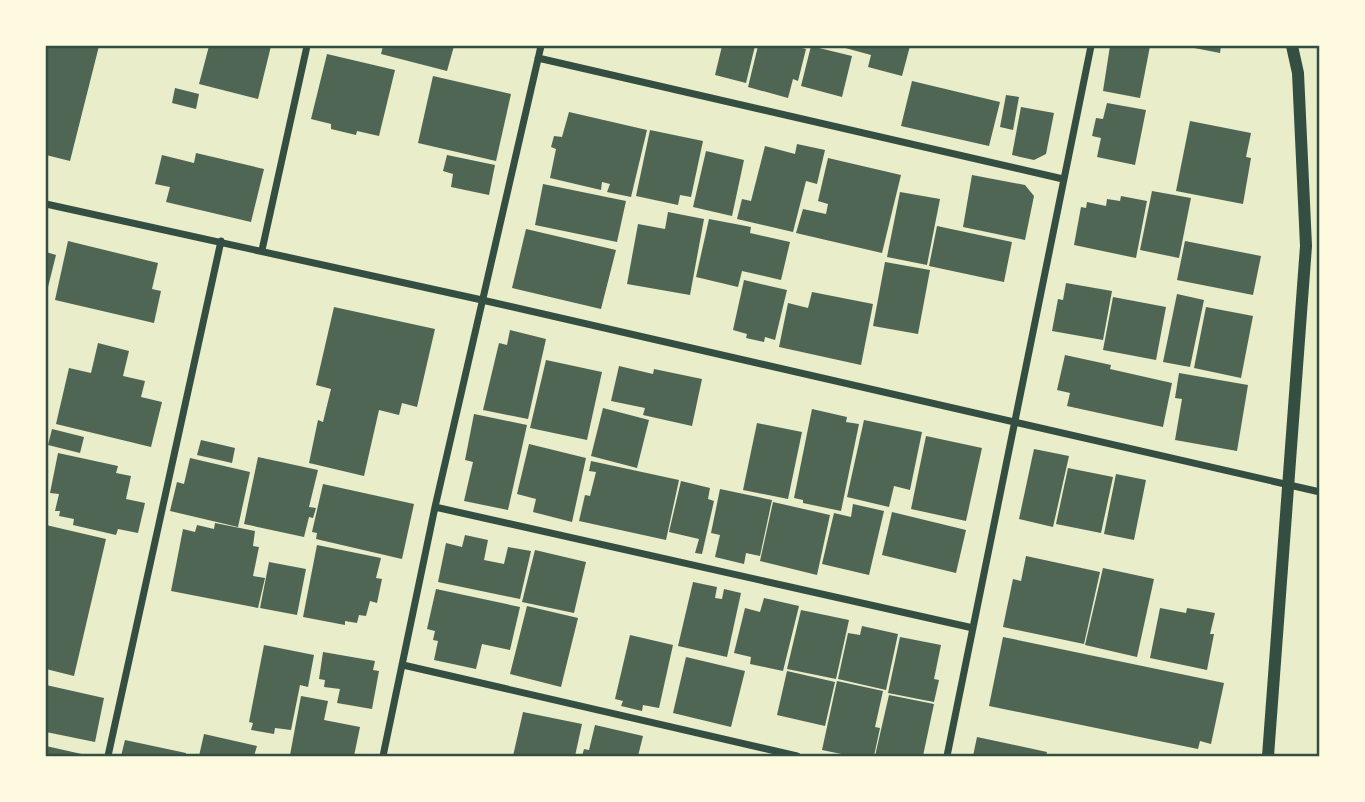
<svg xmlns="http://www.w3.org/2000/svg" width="1365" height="802" font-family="'PT Sans Narrow',sans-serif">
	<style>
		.building { fill: #4f6655 }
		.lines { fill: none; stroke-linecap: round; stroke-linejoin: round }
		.minor { stroke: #344e41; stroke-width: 7 }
		.tertiary { stroke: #344e41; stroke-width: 12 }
		.neatline { fill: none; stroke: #344e41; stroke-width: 2.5 }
	</style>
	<rect width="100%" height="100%" fill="#e9edc9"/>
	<!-- building -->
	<path class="building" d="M46,46H99L70,161L46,155Z
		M209,46H271L258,99L199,84Z
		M383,46H454L447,71L381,54Z
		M722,46H755L746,83L715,75Z
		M758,46H794L806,49L798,81L793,79L788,98L748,87Z
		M811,46L852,56L842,97L801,86Z
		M838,46H910L902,76L868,67L871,55Z
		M1110,46H1150L1140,98L1103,91Z
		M1184,46H1221L1220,53Z
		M327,54L395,70L379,136L357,131L356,135L331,129V124L311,119Z
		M433,76L511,94L496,161L418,143Z
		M912,81L1000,102L989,146L901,126Z
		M175,88L199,94L196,109L172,103Z
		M1006,95L1019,97L1013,130L1000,127Z
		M1107,103L1146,110L1135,165L1097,157L1101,138L1092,136L1096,118L1103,119Z
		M1021,107L1054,113L1046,154L1034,160L1012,155Z
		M569,112L647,130L631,197L607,192L610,184L602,182L601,190L550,178L556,149L551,147L554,136L562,137Z
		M1190,121L1251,133L1246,157L1251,158L1243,204L1176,191Z
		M650,130L703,141L691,197L680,195L678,205L636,196Z
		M797,144L825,150L817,184L806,181L793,232L737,219L742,199L751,201L765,146L795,154Z
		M706,151L744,160L732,216L693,207Z
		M196,153L264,169L251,222L166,202L170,187L155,184L162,155L194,163Z
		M447,155L495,165L489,195L451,187L453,174L443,171Z
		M828,158L901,175L882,253L796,233L803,209L826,214L828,204L818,201Z
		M972,175L1025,185L1034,196L1025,240L963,227Z
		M543,184L626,201L617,242L535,225Z
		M1152,191L1191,198L1179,258L1140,250Z
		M900,192L940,199L927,265L887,257Z
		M1121,196L1147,201L1136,258L1074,245L1081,207L1086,208L1087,202L1106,206L1107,199L1120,201Z
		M668,212L704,219L690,295L627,284L638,224L665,229Z
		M709,219L751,227L750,233L790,242L781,280L742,271L738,287L696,277Z
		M937,226L1012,242L1004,282L929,266Z
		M526,229L616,250L601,309L512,288Z
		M68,241L158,263L152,289L161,291L154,323L55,300Z
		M1185,241L1261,256L1253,295L1177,280Z
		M46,252L56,255L46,295Z
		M885,262L930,270L918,334L873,326Z
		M744,280L787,290L775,340L765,337L764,342L746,338L747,334L733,330Z
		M1066,283L1112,291L1103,340L1052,331L1058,299L1063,300Z
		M812,292L873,304L861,365L779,347L788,303L808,308Z
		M1177,294L1204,300L1190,367L1163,362Z
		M1113,297L1166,307L1156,360L1103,350Z
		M334,307L435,329L417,407L402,403L399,415L379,410L364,476L309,463L318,420L323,422L331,389L316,385Z
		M1206,307L1253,316L1241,378L1194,368Z
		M510,330L546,339L528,419L483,410L499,343L507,345Z
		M98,343L129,351L123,376L145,381L141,397L162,402L151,447L56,424L69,368L91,373Z
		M1065,355L1111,365L1110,369L1172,383L1163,427L1067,406L1070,393L1057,390Z
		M546,360L602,372L587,440L530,428Z
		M619,366L653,374L654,369L702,379L692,426L643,415L645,408L611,401Z
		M1179,373L1248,385L1237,451L1175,440L1182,399L1175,398Z
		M603,408L649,420L637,468L591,456Z
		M812,409L847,417L846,422L859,424L841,511L803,503V500L794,498Z
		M474,414L527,425L508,510L464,501L473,462L465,460Z
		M864,420L922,432L910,490L894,486L889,507L847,497Z
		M757,423L802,432L788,499L743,490Z
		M52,429L84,437L80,453L48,445Z
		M926,436L982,448L966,521L911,509Z
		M201,440L235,448L232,463L197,455Z
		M529,444L586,458L572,522L533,512L536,499L517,494Z
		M1034,449L1069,456L1053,527L1019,519Z
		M58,453L118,466L116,473L131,476L126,499L145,503L138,533L118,529L116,535L73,525L74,519L59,516L60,511H55L59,494L50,493Z
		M258,457L318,470L309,507L316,508L313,518L309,517L304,537L244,524Z
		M190,458L250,472L238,527L170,511L177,482L184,484Z
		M591,461L679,480L666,540L579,521L585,495L590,496L596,472L589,471Z
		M1068,468L1113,477L1101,533L1056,524Z
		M1116,474L1146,480L1134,540L1104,534Z
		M681,481L710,488L708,499L714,501L702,554L695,553L699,539L669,532Z
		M323,484L414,504L402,559L316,539L317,533L312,532Z
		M720,489L772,500L760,556L746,553L744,564L715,557L720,535L711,533Z
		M773,502L830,515L817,575L760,561Z
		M853,504L884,511L869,575L822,564L834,513L851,517Z
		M892,512L966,530L956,573L882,555Z
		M215,523L255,531L253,546L259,547L253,576L265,578L258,608L171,591L183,529L195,532L197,525L214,529Z
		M46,525L106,539L74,676L46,669Z
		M465,535L488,540L484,560L504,564L508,547L531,551L520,599L438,582L446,543L462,547Z
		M317,545L381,558L376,578L382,579L377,603L370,601L366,616L359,615L357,623L345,621V625L303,617Z
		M535,550L586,562L574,613L522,602Z
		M1026,556L1100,572L1084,644L1003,627L1013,579L1021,581Z
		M269,562L306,569L297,615L260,608Z
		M1103,568L1154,579L1137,657L1085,645Z
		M693,582L717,587L715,598L722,599L724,589L741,593L727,657L678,646Z
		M436,589L520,607L510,650L482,644L476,669L434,660L438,641L433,640L435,631L427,629Z
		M764,598L799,606L783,671L750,664L751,657L734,653L745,608L760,612Z
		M527,606L578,618L561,687L510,674Z
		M1160,608L1186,613L1187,608L1215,613L1210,634H1214L1207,670L1150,658Z
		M801,610L849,620L836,679L787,669Z
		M862,626L898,634L886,690L838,679L848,633L860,635Z
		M630,635L673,645L659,708L643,705L642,711L621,706L623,701L615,699Z
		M900,637L941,645L934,679L939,680L934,702L888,693Z
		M1003,637L1224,683L1211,744L1200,741L1198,749L989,706Z
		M264,645L314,655L308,687L300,685L291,730L275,728L274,734L251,730L253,723L249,722Z
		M323,652L375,661L373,670L379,671L372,709L337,703L340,689L324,687L325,680L319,679Z
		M686,657L745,671L731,727L673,713Z
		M787,671L835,682L825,726L777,715Z
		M837,681L883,691L875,727L880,728L874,756H851L822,750Z
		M46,685L104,698L95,742L46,732Z
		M889,695L934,704L923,756H875Z
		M301,696L328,701L324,720L360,727L354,756L290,755Z
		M523,712L582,724L575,756H513Z
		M595,725L643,736L638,756H582L584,749L589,750Z
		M204,734L257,746L254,756H199Z
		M977,737L1047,752L1046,756H973Z
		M125,740L186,753V756H121Z
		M46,746L86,755L85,756H46Z"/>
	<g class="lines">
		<!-- minor -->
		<path class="minor" d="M538,58L1063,179
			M46,204L482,300L1320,492
			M262,250L307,46
			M435,507L973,628
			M403,665L797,756
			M108,756L221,241
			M383,756L435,507L541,46
			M947,756L1091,46"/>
		<!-- tertiary -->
		<path class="tertiary" d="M1268,756L1306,246L1298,73L1292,46"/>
	</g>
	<!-- border -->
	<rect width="1365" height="802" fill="none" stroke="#fefae0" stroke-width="94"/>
	<rect x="47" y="47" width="1271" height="708" class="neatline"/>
</svg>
